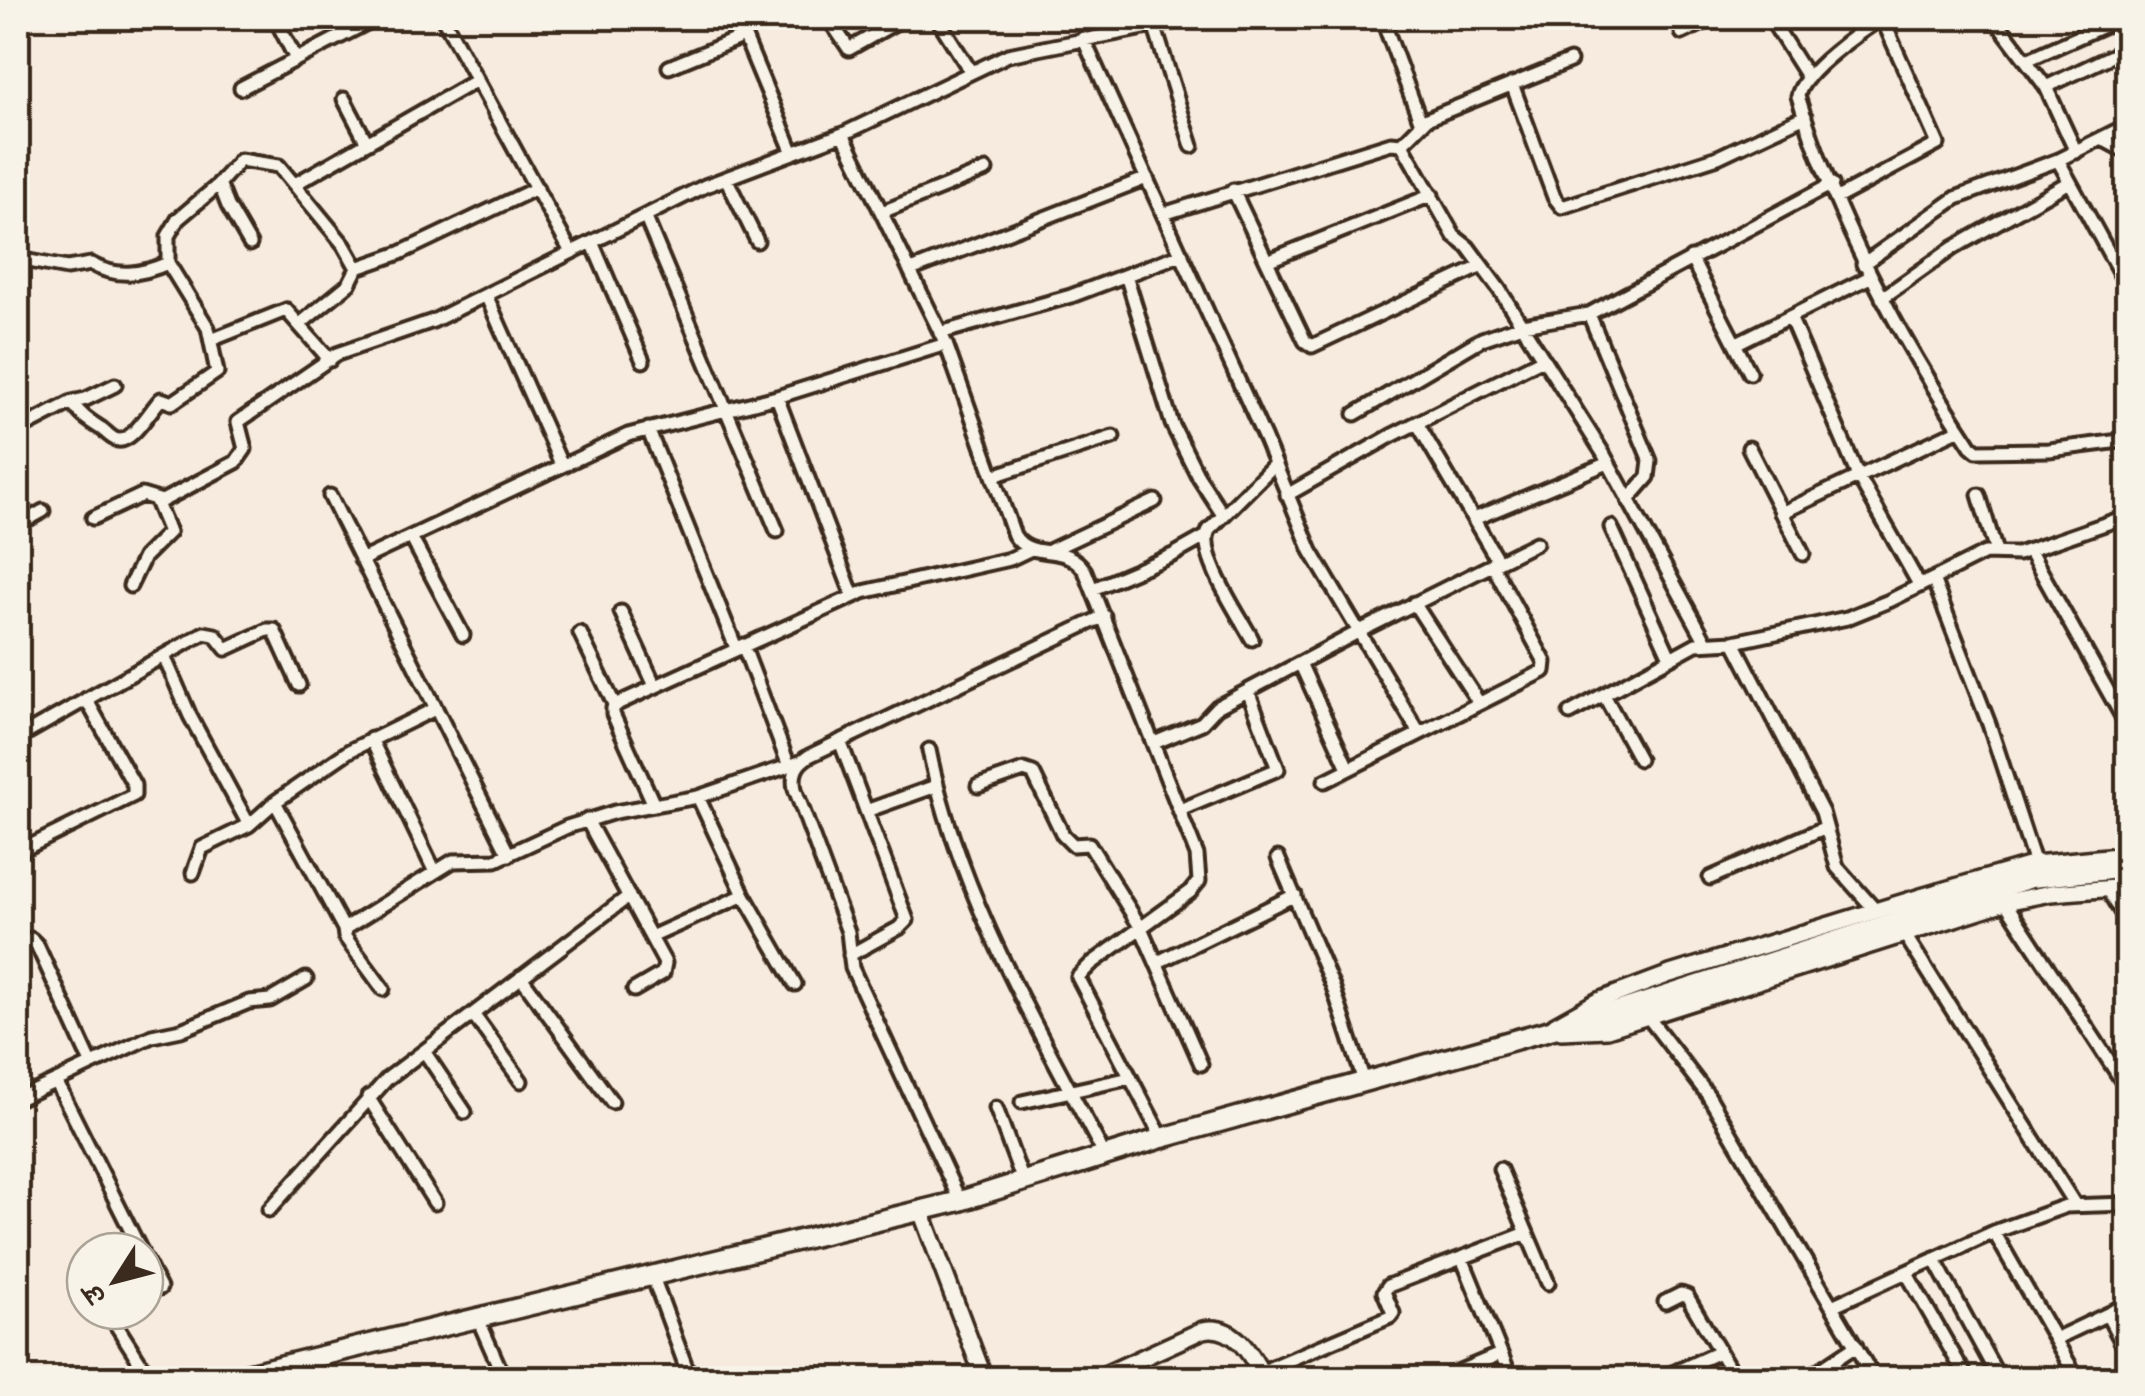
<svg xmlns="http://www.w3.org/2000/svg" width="2145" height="1396" font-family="Kalam,'Playpen Sans Deva',sans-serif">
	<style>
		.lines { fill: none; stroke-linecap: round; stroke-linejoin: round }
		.minor-casing { stroke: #3b2a1e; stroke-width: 19 }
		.secondary-casing { stroke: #3b2a1e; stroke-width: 22 }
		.primary-casing { stroke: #3b2a1e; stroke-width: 25 }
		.minor { stroke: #f7f3e8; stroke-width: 11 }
		.secondary { stroke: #f7f3e8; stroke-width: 15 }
		.primary { stroke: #f7f3e8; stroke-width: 18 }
	</style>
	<rect width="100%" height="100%" fill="#f7ebdf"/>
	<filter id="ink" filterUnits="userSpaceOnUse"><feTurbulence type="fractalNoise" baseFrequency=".01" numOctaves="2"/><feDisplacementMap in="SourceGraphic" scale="20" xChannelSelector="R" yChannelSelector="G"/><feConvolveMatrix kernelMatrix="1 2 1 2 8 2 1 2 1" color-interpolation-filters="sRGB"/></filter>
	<g filter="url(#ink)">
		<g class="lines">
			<defs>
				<path id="minor" d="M275,18L296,59
					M443,18L571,252
					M737,18L793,153
					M828,18L849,49L904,18
					M937,18L971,72
					M1382,18L1421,123
					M1770,18L1808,78
					M1882,18C1861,31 1802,72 1798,96C1837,222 1899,337 1971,446L1977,451L2049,450L2128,440
					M1994,18L2046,87L2076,152
					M1154,25L1192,146
					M1682,33L1714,18
					M1083,38L1265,439L1311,551L1419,733
					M2027,60L2121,18
					M669,67L744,36
					M1512,84L1554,197L1562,207L1718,157L1805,116
					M2046,87L2128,48
					M241,88L376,18
					M344,99L367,143
					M843,134L946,344L1014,535C1031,563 1065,540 1085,571L1197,855L1199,881L1190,892L1091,964L1078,977L1162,1138
					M2102,139L2128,153
					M1402,144L1427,119L1570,61
					M2058,160L2128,288
					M726,178L757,241
					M219,183L228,206L250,244
					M295,184L477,80
					M1233,190L1305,341L1312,346L1482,266
					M1837,198L1938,144L1882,18
					M882,212L986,170
					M1163,214L1391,143L1402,144L1454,236L1468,247L1499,289L1603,453L1706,642
					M645,216L777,531
					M592,242L643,361
					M1691,258L1750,373
					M1267,261L1432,195
					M1863,264L1956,198L2058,160L2128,125
					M18,265L29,261L67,268L91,264C116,278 141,275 168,263
					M911,270L1147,178
					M1126,275L1172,424L1199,478L1223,515
					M486,295L561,464
					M1882,298L1953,248L2069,182
					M2128,307L2124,321L2128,342
					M1589,314L1650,461L1648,477L1628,500
					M1790,317L1858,476L1920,586
					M300,324L349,284L357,268
					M940,333L1071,296L1182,254
					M211,340L286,310L330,360
					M1735,344L1870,277
					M777,397L853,596
					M72,402C81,416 88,420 102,429C106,432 110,437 115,439C130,447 150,410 161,399L172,403L217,372L208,328L168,263V236L178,219L216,187L240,160L279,166L344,245L357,268L400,253L537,188
					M1355,414L1482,339L1522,325L1589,314L1832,184
					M1417,423L1498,561
					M648,429L736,648
					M18,430L72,402L86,399L115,385
					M1749,448L1803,554
					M993,476L1113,437
					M1287,495L1391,436L1543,359
					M1979,495L1996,552
					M330,496L509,855
					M1781,513L1960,429
					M93,518L142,495L162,501L236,462L245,449L238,422L337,354L433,321L705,186L843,134L1008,55L1194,18
					M1474,519L1608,463
					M18,525L43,511
					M1611,527L1670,657
					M411,537L463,635
					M1051,550L1155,501
					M2029,550L2128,727
					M361,560L628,435L777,397L946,344
					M1933,579L1989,724L2035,864
					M130,586L144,557L169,532L156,501
					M1093,589L1173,555L1205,537
					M1414,603L1479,703
					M621,612L655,686
					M580,633L615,706
					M1252,639C1239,615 1197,554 1209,530L1275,464
					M1734,642L1822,812L1837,867L1876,911
					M743,645L789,766
					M164,656L190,716L249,825
					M1300,663L1348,768
					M1604,695L1639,759
					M1570,713L1696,644L1734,642L1847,618L1889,601L1985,553L2018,554L2128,516
					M18,738L204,633L215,635L226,649L267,630H274L299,685
					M371,739L434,870
					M840,741L907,920L899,928L850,955
					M1154,743L1202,723L1217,707L1360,631L1536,543
					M929,750C958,894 1037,1027 1105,1156
					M1325,781L1544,671L1545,662L1492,564
					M978,786L1024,770L1033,773L1063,835L1073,845L1089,844L1141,928L1201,1064
					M698,797L744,895L795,984
					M275,802L344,929
					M654,805L613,714V708L619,703L863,592L1010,559L1031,549
					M1180,810L1278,769L1248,691
					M866,811L936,786
					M587,820L665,963L663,973L634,990
					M18,852L134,795V785L86,699
					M1278,858L1333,987L1364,1081
					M193,873L202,848L249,825L275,802L349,751L435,709
					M1710,878L1826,827
					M2107,889L2128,923
					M2005,902L2128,1090
					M1905,935L2075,1205
					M651,937L744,895
					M18,942L31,939L37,945L91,1063
					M1156,963L1295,895
					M521,977L612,1102
					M383,989L345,937L344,929L453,861L496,860L567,827L615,812L698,797L800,762
					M473,1014L521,1081
					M1648,1017L1708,1095L1874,1378
					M424,1051L465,1112
					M56,1081L141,1251
					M368,1097L435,1203
					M18,1099L152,1036L181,1030L249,1002L270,1000L306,979
					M1022,1102L1130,1078
					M996,1108L1023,1181
					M1500,1169L1548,1283
					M960,1201L852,968L848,932L795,789C792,774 796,764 809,756L1104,616
					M269,1210L387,1079L629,896
					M1994,1232L2077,1378
					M1462,1258L1511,1378
					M145,1259L160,1288
					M1934,1259L1999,1378
					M1906,1272L1967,1378
					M653,1277L690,1378
					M1665,1302L1681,1294L1687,1296L1735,1378
					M2128,1302L2112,1312L2109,1318L2128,1354
					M1832,1306L1994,1232L2066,1206L2128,1204
					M478,1319L504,1378
					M115,1323L150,1378
					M2055,1339L2112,1312
					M1261,1372L1390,1317L1393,1313L1384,1292L1388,1286L1527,1233
					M1443,1378L1500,1354
					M1662,1378L1719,1352
					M1808,1378L1856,1346"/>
				<path id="secondary" d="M1555,1025L1598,1001L1670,974L1921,897L2035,864L2128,855
					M1561,1031L1607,1029L2005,902L2051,893L2128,887
					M921,1211L984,1378
					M1098,1378L1203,1330C1234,1323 1251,1354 1264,1378"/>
				<path id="primary" d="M230,1378L960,1201L1162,1138L1618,1011L2031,878L2128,868"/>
			</defs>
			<!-- minor casing -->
			<use href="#minor" class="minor-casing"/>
			<!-- secondary casing -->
			<use href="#secondary" class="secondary-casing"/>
			<!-- primary casing -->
			<use href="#primary" class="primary-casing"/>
			<!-- minor -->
			<use href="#minor" class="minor"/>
			<!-- secondary -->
			<use href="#secondary" class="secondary"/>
			<!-- primary -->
			<use href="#primary" class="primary"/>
		</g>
	</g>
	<!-- margin -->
	<rect width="2145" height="1396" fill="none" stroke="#f7f3e8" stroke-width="60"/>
	<rect x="30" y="30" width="2085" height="1336" fill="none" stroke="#3b2a1e" stroke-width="4" filter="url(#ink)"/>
	<!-- north arrow -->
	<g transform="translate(115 1281) rotate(234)"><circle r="48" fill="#f7f3e8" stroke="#aca397" stroke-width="2.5"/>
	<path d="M0-8L18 38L0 25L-18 38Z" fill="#3b2a1e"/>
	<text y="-15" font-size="28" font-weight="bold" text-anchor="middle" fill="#3b2a1e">उ</text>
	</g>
</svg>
